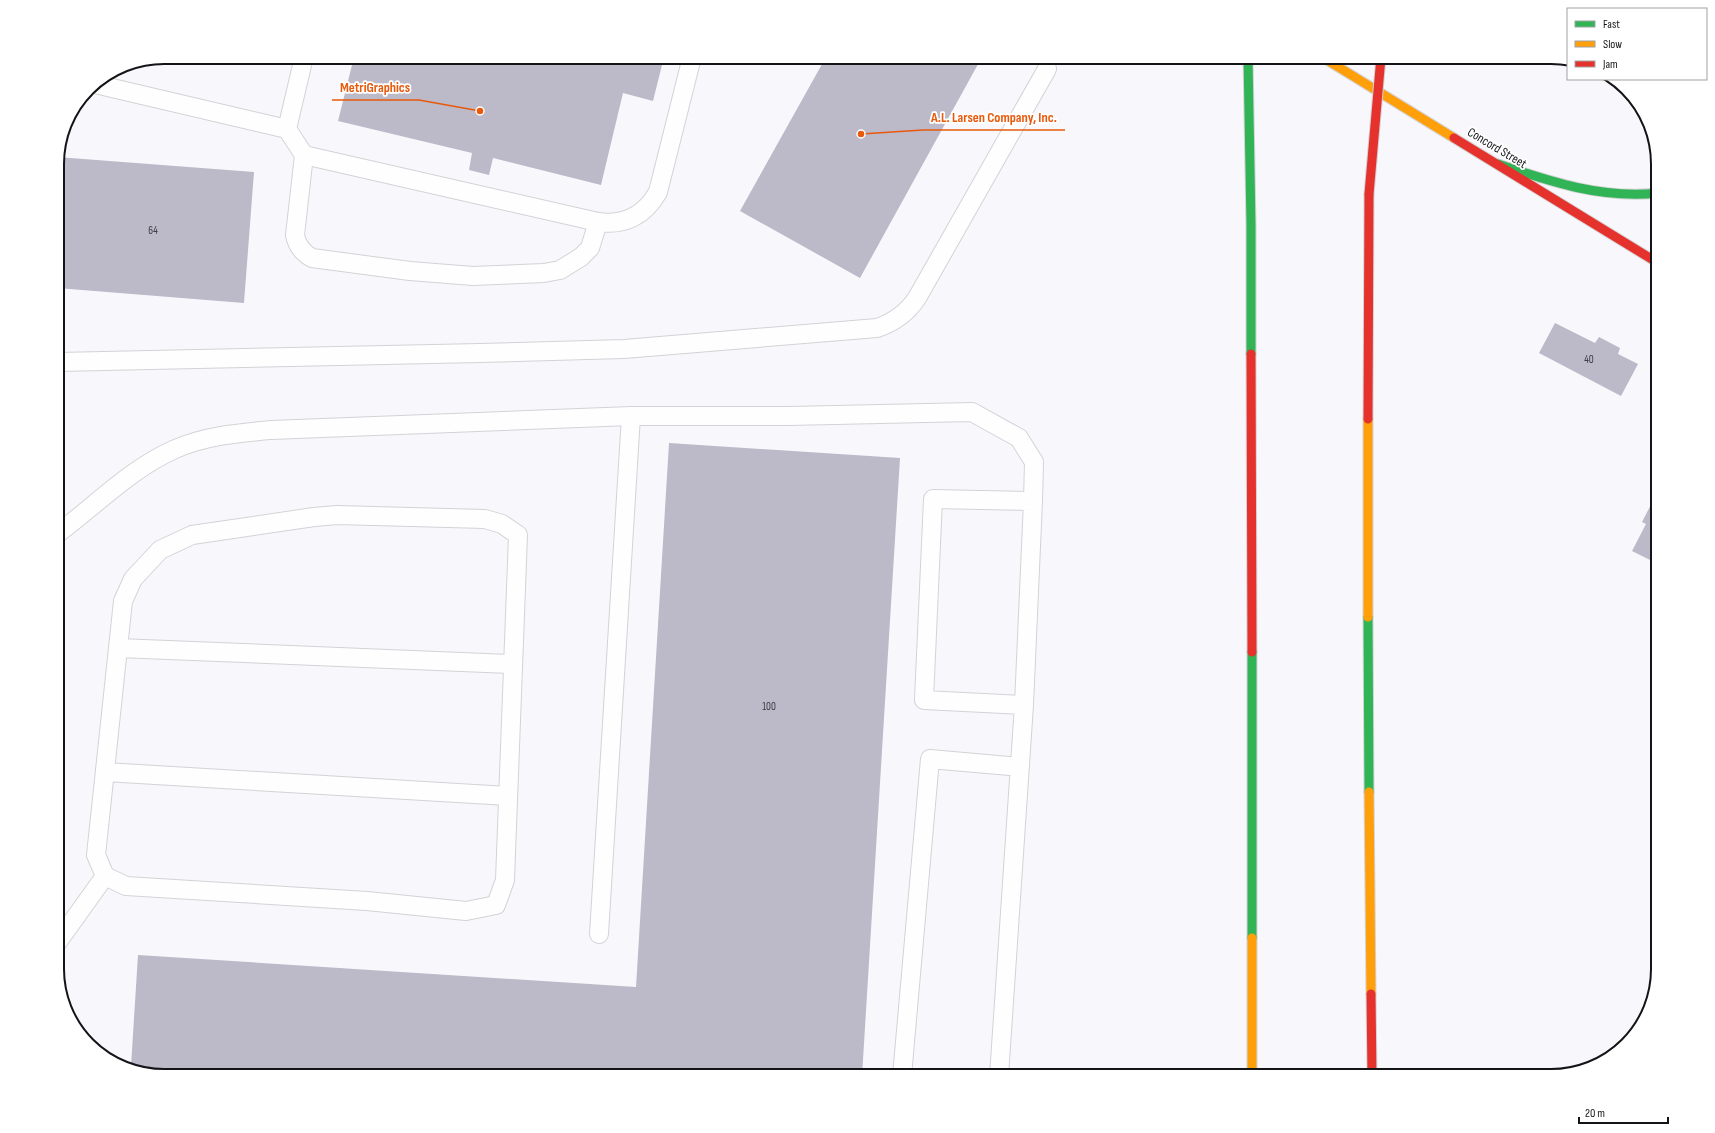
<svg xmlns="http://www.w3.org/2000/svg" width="1715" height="1133" font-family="'Sofia Sans Condensed',sans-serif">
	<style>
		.building { fill: #bcb9c8 }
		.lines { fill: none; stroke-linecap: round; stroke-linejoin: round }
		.lane-casing { stroke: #d3d3d7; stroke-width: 20 }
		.fast-casing { stroke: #d3d3d7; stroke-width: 11 }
		.slow-casing { stroke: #d3d3d7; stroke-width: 11 }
		.jam-casing { stroke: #d3d3d7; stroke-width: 11 }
		.lane { stroke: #fefeff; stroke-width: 18 }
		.fast { stroke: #30b455; stroke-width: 9 }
		.slow { stroke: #ff9f0a; stroke-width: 9 }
		.jam { stroke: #e5322d; stroke-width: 9 }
		.jam-bridge-casing { stroke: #d2d2d4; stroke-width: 11; stroke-linecap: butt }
		.jam-bridge { stroke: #e5322d; stroke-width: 9 }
		.labels { text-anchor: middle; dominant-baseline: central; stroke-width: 3.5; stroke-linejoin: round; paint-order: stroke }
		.number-label { font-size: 11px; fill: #3e3c43 }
		.street-label { font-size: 13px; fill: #141317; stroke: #fff }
		.rim { fill: none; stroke: #141317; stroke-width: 2 }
		.leader { fill: none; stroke: #e8590c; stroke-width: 1.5 }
		.callout-dot { fill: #e8590c; stroke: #fff; stroke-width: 1.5 }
		.callout-label { font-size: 14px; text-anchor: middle; font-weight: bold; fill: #e8590c; stroke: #fff; stroke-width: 3.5; stroke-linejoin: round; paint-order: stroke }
	</style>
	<rect width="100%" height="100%" fill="#f8f8fc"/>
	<!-- building -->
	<path class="building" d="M354,57H664L653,101L623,93L601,185L493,158L489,175L469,170L472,153L338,121Z
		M826,57H982L860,278L740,211Z
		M57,157L254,172L244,303L57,288Z
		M1555,323L1595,343L1599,337L1620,348L1618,354L1638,364L1621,396L1539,353Z
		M669,443L900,458L862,1076H164L131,1066L138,955L636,987Z
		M1658,491V564L1632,551L1646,524L1642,522Z"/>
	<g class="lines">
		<defs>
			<path id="lane" d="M95,84L287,129L304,155L295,235C297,246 303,253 312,258L410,271L473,276L544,273L560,270L581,257L590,248L598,222
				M287,129L304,57
				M304,155L598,222C625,226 645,215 658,192L692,57
				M57,362L480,353L624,349L877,328C895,322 907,313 917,298L1047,69
				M337,515L485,519L502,524L518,535L505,880L496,905L466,911L367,901L126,886L105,876L96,855L123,601L133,579L160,550L192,535L314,517Z
				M57,534C95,506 129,470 173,450C203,436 238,433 271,430L631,416H789L972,412L1019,438L1034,462L1033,501L1024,705L999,1076
				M118,648L512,664
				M1024,705L924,700L933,499L1033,501
				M105,772L508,796
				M599,934L631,416
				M57,943L105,876
				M902,1076L930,759L1020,767"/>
			<path id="fast" d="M1248,57L1251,225V354
				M1498,164C1551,182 1602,199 1658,193
				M1368,617L1369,792
				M1252,652V938"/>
			<path id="slow" d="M1322,57L1454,138
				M1368,419V617
				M1369,792L1371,994
				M1252,938V1076"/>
			<path id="jam" d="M1454,138L1658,263
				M1251,354L1252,652
				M1368,419L1369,194
				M1371,994L1372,1076"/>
		</defs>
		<!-- lane casing -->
		<use href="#lane" class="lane-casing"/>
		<!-- fast casing -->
		<use href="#fast" class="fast-casing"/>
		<!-- slow casing -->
		<use href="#slow" class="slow-casing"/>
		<!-- jam casing -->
		<use href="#jam" class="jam-casing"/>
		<!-- lane -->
		<use href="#lane" class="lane"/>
		<!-- fast -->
		<use href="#fast" class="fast"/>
		<!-- slow -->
		<use href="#slow" class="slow"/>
		<!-- jam -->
		<use href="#jam" class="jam"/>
		<defs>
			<path id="jam-bridge" d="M1369,194L1381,57"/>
		</defs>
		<!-- jam-bridge casing -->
		<use href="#jam-bridge" class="jam-bridge-casing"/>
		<!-- jam-bridge -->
		<use href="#jam-bridge" class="jam-bridge"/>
	</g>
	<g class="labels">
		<!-- number labels -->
		<g class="number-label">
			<text x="153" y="230">64</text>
			<text x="1589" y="359">40</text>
			<text x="769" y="706">100</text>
		</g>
		<!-- street labels -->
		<g class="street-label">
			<text transform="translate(1497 148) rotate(31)">Concord Street</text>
		</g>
	</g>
	<!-- crop -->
	<path d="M0 0H1715V1133H0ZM164 64H1551A100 100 0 0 1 1651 164V969A100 100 0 0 1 1551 1069H164A100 100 0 0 1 64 969V164A100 100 0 0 1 164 64Z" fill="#fff" fill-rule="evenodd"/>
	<path class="rim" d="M164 64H1551A100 100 0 0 1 1651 164V969A100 100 0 0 1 1551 1069H164A100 100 0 0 1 64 969V164A100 100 0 0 1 164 64Z"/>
	<!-- callouts -->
	<path class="leader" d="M480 111L419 100H332M861 134L923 130H1065"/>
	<g class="callout-dot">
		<circle cx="480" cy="111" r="4"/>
		<circle cx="861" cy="134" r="4"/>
	</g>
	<g class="callout-label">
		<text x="375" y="92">MetriGraphics</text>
		<text x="994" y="122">A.L. Larsen Company, Inc.</text>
	</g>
	<!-- legend -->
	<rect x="1567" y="8" width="140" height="72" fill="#ffffff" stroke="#a1a1a2"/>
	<rect x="1575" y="21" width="20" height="6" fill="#30b455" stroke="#a1a1a2"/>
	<text x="1603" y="28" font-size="12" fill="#141317">Fast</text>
	<rect x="1575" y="41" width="20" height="6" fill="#ff9f0a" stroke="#a1a1a2"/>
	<text x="1603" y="48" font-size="12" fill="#141317">Slow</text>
	<rect x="1575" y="61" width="20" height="6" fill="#e5322d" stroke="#a1a1a2"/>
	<text x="1603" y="68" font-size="12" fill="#141317">Jam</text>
	<!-- scale -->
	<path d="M1579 1117v6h89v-6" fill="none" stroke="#141317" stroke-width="2"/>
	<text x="1585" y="1117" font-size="12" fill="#141317" stroke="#ffffff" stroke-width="3" paint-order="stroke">20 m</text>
</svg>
